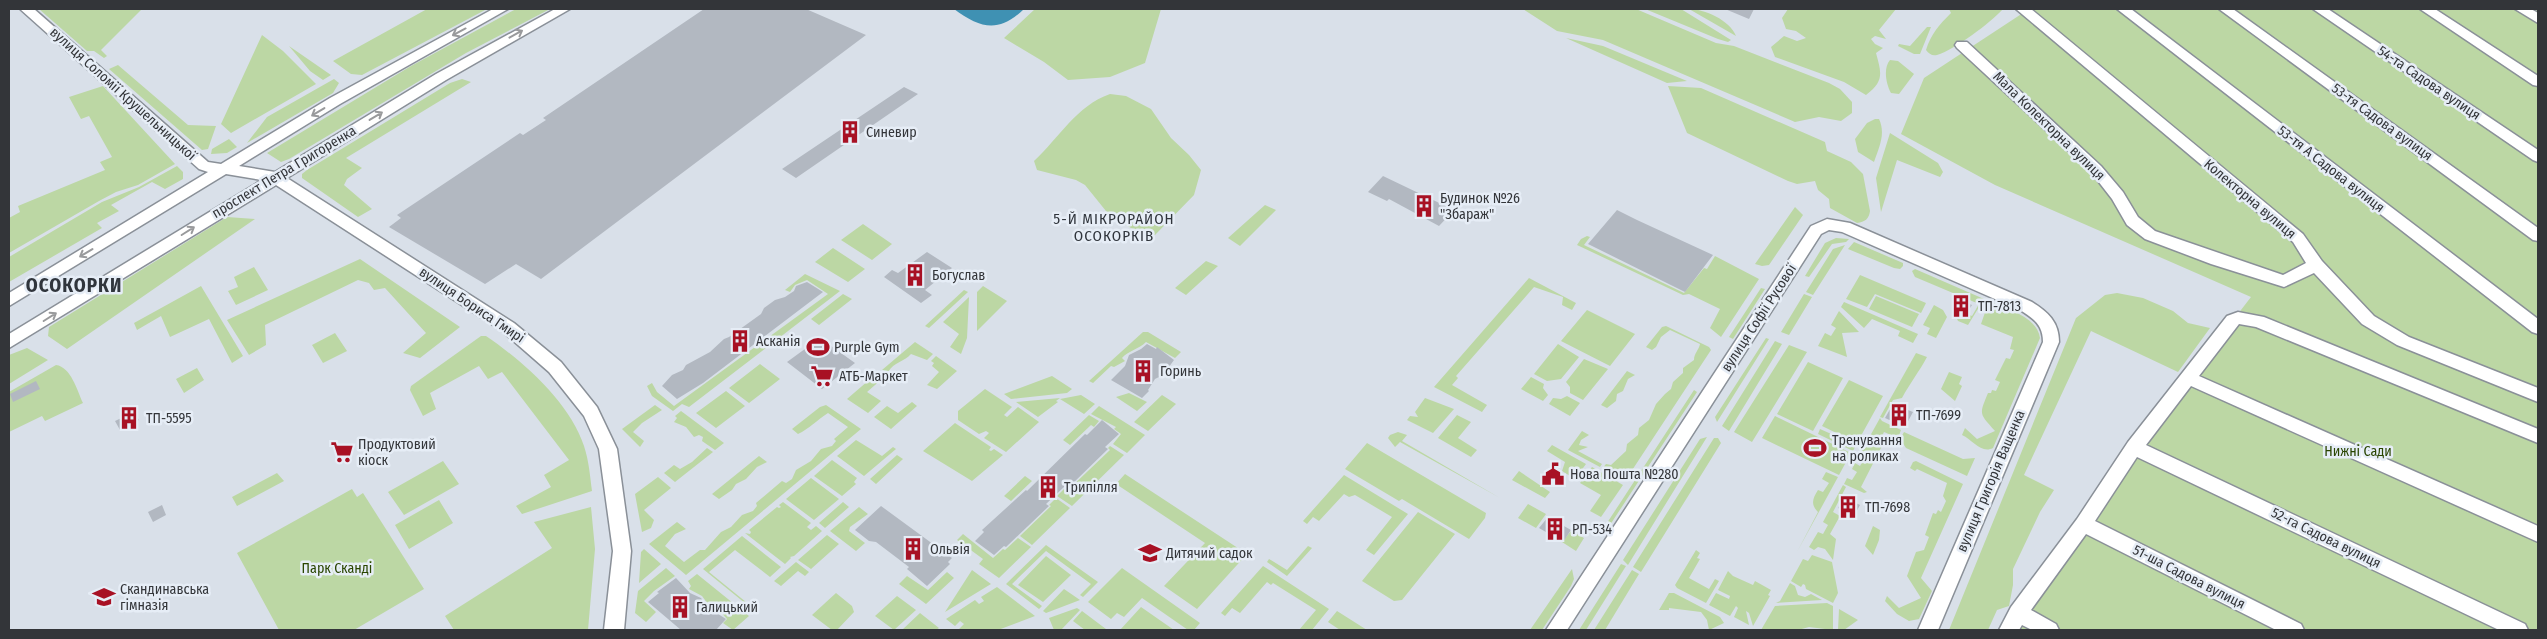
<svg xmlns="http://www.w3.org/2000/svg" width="2547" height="639" font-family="'Fira Sans Condensed',sans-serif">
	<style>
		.green { fill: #bcd7a4 }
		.water { fill: #3f91b3 }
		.building { fill: #b2b8c1 }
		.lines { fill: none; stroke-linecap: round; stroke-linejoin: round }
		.minor-casing { stroke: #8a9098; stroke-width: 3 }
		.minor { fill: #fff; fill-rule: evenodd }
		.oneway { stroke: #999a9c }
		.labels { text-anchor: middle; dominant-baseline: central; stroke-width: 5; stroke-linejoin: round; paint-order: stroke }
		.street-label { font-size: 14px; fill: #333539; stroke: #e6edf6 }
		.poi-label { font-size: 14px; fill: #333539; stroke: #e6edf6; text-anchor: start }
		.park-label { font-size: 14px; fill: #294500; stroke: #e6edf6 }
		.neighbourhood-label { font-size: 15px; letter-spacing: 1px; fill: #30353c; stroke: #e6edf6 }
		.district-label { font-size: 19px; font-weight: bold; letter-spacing: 1px; fill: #30353c; stroke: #e6edf6 }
	</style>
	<rect width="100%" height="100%" fill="#d9e0e9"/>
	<!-- green -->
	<path class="green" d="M39,9H142L101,50L107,56L104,58L94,51H87Z
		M427,9H487L362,75L351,74L333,61Z
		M516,9H550L466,53L289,159L281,162L267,153L411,66Z
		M1035,9H1161L1145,63L1110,77L1068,80L1044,62L1004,38Z
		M1523,9H1636L1716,43L1734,46L1829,83L1840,89L1852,102V113L1841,121L1819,117L1795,122L1603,40L1557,31Z
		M1645,9H1681L1731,40L1728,42L1718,39Z
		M1689,9C1704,9 1730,20 1736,36Z
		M1788,9H1896L1879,30L1886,39L1875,36L1871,39L1875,44L1883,48L1876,53C1881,72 1885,81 1866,95L1844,82L1775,57L1771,47L1784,36L1797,41L1806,38L1796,31L1786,29L1782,18Z
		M1949,9H2003C1990,23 1956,49 1937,55C1932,56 1929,54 1926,50C1931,34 1939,25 1951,13Z
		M2029,9H2538V630H2016L2022,617L2187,380L2251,297L1995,185L1901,134L1924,78Z
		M1927,27H1931L1920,54H1914L1898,46L1899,44L1910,46Z
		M262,35L283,51L316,84L231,133L221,124Z
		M1566,38L1603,46L1687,81L1667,83Z
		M289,46L331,75L323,80L310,71Z
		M1890,60L1898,61L1914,74L1899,94L1891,93C1886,84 1883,68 1890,60Z
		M118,65L188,125L216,126L208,149L202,150L109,69Z
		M334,79L339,83L333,93L247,143L267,117Z
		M462,79L471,82L346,158L362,168L347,179L344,185L372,209L358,217L302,178V174L307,170L450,83Z
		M103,86L175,164L138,185L116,192L99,201L9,253V218L20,212L18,206L105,170L100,162L112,157L89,116L81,119L69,97Z
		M1668,86L1701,88L1825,142L1827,151L1851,162L1863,174L1870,211C1869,219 1865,222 1857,223L1830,208L1829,199L1818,190L1815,181L1797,184L1788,181L1687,133Z
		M1110,94L1126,96L1151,109L1171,138L1189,155L1201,170L1194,195L1155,235L1145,236L1110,216L1085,185L1076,180L1037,170L1034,161C1060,137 1076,106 1110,94Z
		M1875,119H1879C1886,134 1879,147 1874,162L1858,152L1855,139L1867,123Z
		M1890,133L1938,163L1943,172L1940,177L1897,160L1881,212L1876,178Z
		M229,139L237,147L227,153L211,154L212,149Z
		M177,166L183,172V179L165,189L152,182L111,205L119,211L97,223L102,228L9,282V257L102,202L139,187Z
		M1265,205L1276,210L1240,246L1228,238Z
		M1795,207L1803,215L1769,265L1762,266L1755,264Z
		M227,217L255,219L67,349L48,336L49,327Z
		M863,224L892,244L872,260L841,240Z
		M1587,236L1590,237L1584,245L1684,293L1704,268L1707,269L1715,256L1759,279L1721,337L1710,328L1720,309L1689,294L1683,295L1577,245L1581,239Z
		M1836,238L1849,239L1846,242L1832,244L1809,277L1805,276L1825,243Z
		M1854,242L1903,263V266L1900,269L1894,268L1848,249Z
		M1845,245L1813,295L1806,292L1833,249Z
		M833,248L865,269L848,282L815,262Z
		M360,259L460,327L420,358L403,353L426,333L385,288L374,290L369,283L358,280L265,325L266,345L249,355L227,320Z
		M1206,261L1218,266L1186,295L1175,288Z
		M254,267L268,290L236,305L228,291L238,287L234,277Z
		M1915,269L1984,299L1968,325L1958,321L1952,308L1972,316L1979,304L1915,277L1912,271Z
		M805,274L840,291L689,407L682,404L673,411L652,396L647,386L652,383L657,392L674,406L828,294L807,280L795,285L790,292L785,290Z
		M1860,275L1926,303L1921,313L1875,294L1867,307L1846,299Z
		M1529,278L1576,303L1572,310L1562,305L1563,297L1534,287L1456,376L1458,378L1452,385L1487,405L1482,412L1434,387Z
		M201,286L243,356L232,363L209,319L170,337L161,316L137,330L134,323Z
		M983,286L1007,301L977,331V292Z
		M1761,288L1765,289L1733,339L1729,337Z
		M964,290L968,292L929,328L925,326Z
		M2117,293L2143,298L2173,311L2188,323L2210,328L2178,372L2091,331L2024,475L2054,490L2040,512L2013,569V585L2009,606L1997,610L1988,630H1949L2076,318L2105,295Z
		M843,294L852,299L819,325L811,319Z
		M1804,294L1812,297L1789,335L1781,332Z
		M1876,296L1919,314L1912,327L1869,309Z
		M969,297L967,338L961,354L950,347L959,334L943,322Z
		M1989,301C2006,309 2037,316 2040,338L1993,448C1981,454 1973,440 1962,435L1965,428L1977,439L1995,431C1979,413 1979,415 1988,393H1991L1992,390L1996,391L2000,382L1995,380L2006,358L2010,359L2014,350L2010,349L2013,337L1981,324Z
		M1844,302L1918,334L1913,343L1898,336L1900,331L1872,319L1864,328L1841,307Z
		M1934,305L1943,310L1947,317L1936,338L1927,334L1930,328L1923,325Z
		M1587,310L1635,334L1610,366L1561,341Z
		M1839,311L1859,332L1842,333L1847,357L1818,346L1825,333L1831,336L1836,328L1831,325Z
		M1666,326L1709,347L1711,350L1625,481L1602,469L1606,464L1611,465L1626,451L1627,444L1638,435L1639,428L1649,420L1656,404L1665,394L1671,389L1673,382L1683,373V368L1694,360C1694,353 1699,350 1700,344L1670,330L1661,337L1656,347L1652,350L1646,347L1662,327Z
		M1143,332H1148L1181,352L1175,358L1146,342C1139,349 1128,351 1122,358L1125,361L1114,367L1111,366L1093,383L1089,381Z
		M335,333L347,351L323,363L312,345Z
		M481,336H486C523,361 570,403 584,446C589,461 590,476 592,491L522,514L516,506L551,487L544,475L569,460L502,372L488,379L479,366L430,393L436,409L423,416L410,390L411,386Z
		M1766,338L1769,339L1717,422L1715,417Z
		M1775,341L1782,344L1729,431L1722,426Z
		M915,342L933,354L927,360L911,354C904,362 894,362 888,372L882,370Z
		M1558,344L1579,357L1561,379L1547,381L1534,374Z
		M1789,345L1807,352L1752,442L1734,432Z
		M27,348L48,360L9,384V355Z
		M1916,353L1927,357C1919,372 1910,383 1902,398L1893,400L1883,418L1880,417Z
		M936,356L957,371L937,389L927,385L939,372L932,366L934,363L931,361Z
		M1584,359L1608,369L1583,400L1570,393V387L1566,382Z
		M1808,362L1843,378L1813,431L1777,414Z
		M760,364L780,379L749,403L729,388Z
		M56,365C71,367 77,390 83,403L45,421L42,416L9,432V392Z
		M197,368L204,380L184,393L176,379Z
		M1627,371L1635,375L1628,379L1623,391L1617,394L1616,401L1607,408L1601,405Z
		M1949,372L1962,377L1959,384L1962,386L1955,401L1941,389Z
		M876,374L883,378L867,392L881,401L868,413L847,399Z
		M1052,376L1072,389L1067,393L1011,399L1004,394Z
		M1531,377L1544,384L1543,388L1548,395L1543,401L1521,389Z
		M1849,380L1883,396L1857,443L1822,426Z
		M985,389L1012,407L1004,415L1007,417L1018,407L1039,422L1006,452L984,438L989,433L986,431L979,434L958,420V411Z
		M1694,390L1697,392L1610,525L1607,523Z
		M726,391L745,406L716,428L696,413Z
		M1129,393L1147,402L1137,411L1116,397Z
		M1081,395L1095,404L1084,414L1060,399Z
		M1162,395L1176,404L1148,431L1134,422Z
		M1567,396L1580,403L1570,416L1549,404L1553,398L1561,399Z
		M1060,398L1056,401L1058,402L1038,417L1016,402Z
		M1425,398L1454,409L1433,433L1407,420L1410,416L1418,417L1415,412Z
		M912,402L917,406L891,429L874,417L887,406L898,413Z
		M655,405L662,410L642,423L633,432L644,441L640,447L622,429Z
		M826,405L861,429L686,575L649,544L677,522L686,529L675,534L665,546L684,562L700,550H705L721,532L731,527L742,515L753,511L757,506L756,503L782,481L786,483L792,479L796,470L811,461L821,449L832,446L836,441L834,439L848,427L828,413C817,420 809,429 798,434L792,429L820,407Z
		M1099,406L1145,435L1127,453L1113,444L1121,434L1114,429L1116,427L1091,414Z
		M681,411L724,443L715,450L702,441L703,437L699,435L694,437L686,427L674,422L677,418L675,416Z
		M1089,415L1099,421L1094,427L1091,425L1070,445L1063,440Z
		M1457,415L1471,422L1458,438L1477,450L1471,457L1438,438Z
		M1775,416L1851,453L1839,475L1762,438Z
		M1880,418L1882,421L1901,430L1898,438L1884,432L1882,436L1896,443L1900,447L1884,442L1861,487L1867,492L1864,493L1844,484L1847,478L1852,480L1857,472L1852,469L1855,463L1860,466L1865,457L1860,454Z
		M955,423L991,447L989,450L991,451L994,449L1003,455L972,481L923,451Z
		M1820,429L1856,445L1853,451L1818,434Z
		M1582,431L1589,435L1581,440L1579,445L1588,447L1578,451L1602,464L1600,467L1568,450Z
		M1398,432L1407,435L1402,441L1500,498L1400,442L1395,447L1388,438L1390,435Z
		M1904,432L1963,459L1975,458L1967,476L1906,448L1900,439Z
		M1707,437L1628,565L1623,560L1700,439Z
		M1714,438H1718L1721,443L1641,572L1633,567Z
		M856,440L882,456L893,447L896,449L864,476L837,456Z
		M1367,443L1486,513L1485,518L1469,539L1402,499L1399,501L1345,469Z
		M1552,445L1586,464L1575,479L1562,471L1565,462L1547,451Z
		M1110,446L1124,455L1072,506L1057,496L1064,489L1067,491L1110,450L1108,448Z
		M707,448L713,452L675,482L664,473L674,465L680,469L692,462Z
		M897,455L903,459L876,484L870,479Z
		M759,456L767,462L757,467L746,479L736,484L732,490L719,499L712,494Z
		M832,460L857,478L854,482L856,484L842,496L814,476Z
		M443,461L459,484L404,515L388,492Z
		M1916,461L1963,484L1921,578L1932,591L1919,619L1909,621L1897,614L1885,601L1887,596L1899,608L1921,598L1907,576L1916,552L1924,550L1929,537L1925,535L1933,513L1936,514L1938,510L1941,512L1946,501L1943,496L1947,483L1917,469L1915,471L1910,468L1913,462Z
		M1592,467L1623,485L1601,517L1590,511L1601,495L1580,483Z
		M1519,471L1550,492L1545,498L1512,480Z
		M1826,472L1838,477L1797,552L1818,512C1810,504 1813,498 1818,490L1823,492L1829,483L1822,479Z
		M277,473L284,481L237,506L232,497Z
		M1125,474L1247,554L1197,609L1164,586L1205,543L1116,484Z
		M1344,475L1408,514L1374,555L1366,550L1392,517L1355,495L1349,497L1344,494L1319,521L1313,517L1307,524L1303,521Z
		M1025,476L1032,481L1011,501L1004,496Z
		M658,477L671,488L644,510L654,520L651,528L642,532L635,494Z
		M811,478L839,499L814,520L786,499Z
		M1843,485L1846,487L1833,512L1840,516L1830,534L1836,539L1833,560L1825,549L1818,547L1814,550L1809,547L1818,532L1823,534L1828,525L1823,522Z
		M352,489L357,497L363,493L424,589L354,630H279L237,553Z
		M1056,498L1070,508L1032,545L1020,536L1051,506L1049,505Z
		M439,500L453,523L409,549L395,525Z
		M783,502L811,523L807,527L811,530L816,526L822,531L794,556L790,557L791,558L785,564L745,533L750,534L751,532L749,530L777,507L779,508L781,507L779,505Z
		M843,502L849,507L825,528L819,523Z
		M1528,504L1546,514L1536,528L1518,518Z
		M591,507L595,549L588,630H454L445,616L552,548L534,522Z
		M859,507L868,514L850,527L849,531L865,543L856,551L830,531Z
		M1418,512L1455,534L1402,600L1394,601L1362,581Z
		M1873,526L1880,530L1879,540L1873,555L1865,546Z
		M1571,531L1584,538L1576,551L1562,542Z
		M963,534L993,558L1003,549L1005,550L1018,538L1031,547L999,578L979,564L983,559L957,540Z
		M827,535L839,544L811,569L798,560Z
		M742,536L781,567L770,577L735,550L709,572L757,611L756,612L703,569Z
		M1046,545L1098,582L1083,597L1080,595L1091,584L1046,551L1012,584L1042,606L1039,609L1006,584Z
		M1308,546L1312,548L1287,576L1267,562L1269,559L1287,570Z
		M644,549L661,564L639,583L641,552Z
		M1696,550L1700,553L1697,558L1700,559L1689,578L1709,589L1715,579L1719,581L1706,603L1677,588L1675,585Z
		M1812,555L1832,562L1838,593L1833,603L1806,589L1805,585L1803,584L1801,587L1791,581L1803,559L1808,561Z
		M1046,556L1071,575L1043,602L1018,585Z
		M796,562L809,572L805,576L798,571L781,586L774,581Z
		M1621,564L1626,566L1586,630H1579Z
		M1263,566L1329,609L1312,630H1299L1316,610L1273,583L1271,585L1267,582L1240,613L1232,608L1225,616L1221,613Z
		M666,568L675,576L654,591L644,601L656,612L646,622L635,613L638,591Z
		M1122,568L1200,623L1194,630H1188L1142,598L1124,617L1117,613L1111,619L1088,602Z
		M1572,569L1574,579L1571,586L1542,630H1530Z
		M972,570L991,584L945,612Z
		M1632,570L1639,574L1605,630H1594Z
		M1728,571L1733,576L1753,585L1755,581L1771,590L1768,595L1770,596L1753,626L1749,613L1746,611L1749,625L1734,617L1738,608L1736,606L1730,616L1709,605L1716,593L1729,599L1730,596L1718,590Z
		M947,572L954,578L926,604L899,584L907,576L928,590Z
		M697,574L749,616L733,630L723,623L727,619L719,610L721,608L715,605L711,608L702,596L689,589L691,586L688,581Z
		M1790,583L1795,586L1798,595L1805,597L1811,594L1822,600L1776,603L1780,601Z
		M997,587L1035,616L998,630H961L959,629L964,624L960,621L955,626L946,619L975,600L979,604L984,601L981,597Z
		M1064,589L1080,600L1046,613L1043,611Z
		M836,593L852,606L854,612L837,630H832L812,615Z
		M1669,593H1674L1720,617L1724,623L1709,630L1707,620L1701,612L1669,608V610H1659Z
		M897,596L916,610L894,630L875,616Z
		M1827,603L1833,606V630L1809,627L1798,630H1761L1775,606Z
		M1141,607L1174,630H1120Z
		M1077,608L1080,610L1061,630H1054L1049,618Z
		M1839,609L1858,620L1844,630H1838Z
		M1082,611L1106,629L1085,630L1073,621Z
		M1337,611L1367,630H1340L1328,622Z
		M920,613L939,628L936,630H902Z"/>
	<!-- water -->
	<path class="water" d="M954,9H1024C999,33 981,29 954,9Z"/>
	<!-- building -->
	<path class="building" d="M704,9H806L866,35L541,279L516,264L485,284L389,227L401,218L397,215L520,133L523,135L546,120L543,118Z
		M1725,9H1754L1749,19Z
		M904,87L918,94L796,178L782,169Z
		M1383,176L1454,210L1439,226L1389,199L1387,201L1368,192Z
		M1617,210L1637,220L1713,255L1685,292L1588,244Z
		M927,252L952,268L925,290L932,295L921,303L884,277L892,270L898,273Z
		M807,282L823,292L703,383L677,399L662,386L672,375L683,370L686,365L710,352L724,339L729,337L761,314L764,308L775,300L785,297L794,291L796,286Z
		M1957,299L1972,305L1967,313L1953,307Z
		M820,338L855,363L822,389L787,362Z
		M1147,344L1156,349L1157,347L1174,360L1163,375L1155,379L1148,390L1149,391L1142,398L1111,380L1125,366L1129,355L1141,349Z
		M36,381L40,389L13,402L10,394Z
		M1893,404L1913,412L1905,427L1885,418Z
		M134,412L139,420L120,430L115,421Z
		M1102,420L1119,434L1105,447L1108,449L1068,488L1065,486L1046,504L1049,506L1006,547L1004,546L994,555L975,541L984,532L982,530L1026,490L1027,491L1085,434L1087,435Z
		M1844,497L1860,505L1854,516L1838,508Z
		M162,505L166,515L153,522L148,512Z
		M881,506L952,558L948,562L950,564L927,586L907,569L909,567L876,542L869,541L855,530Z
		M1548,517L1571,530L1563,542L1539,528Z
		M676,578L690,593L701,598L707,607L726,619L716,630H681L648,602L659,593L657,592Z"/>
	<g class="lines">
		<defs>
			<path id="minor" d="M20,9H34L208,162L221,164L330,98L493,9H508L340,104L239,166L275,172L436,74L555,9H570L446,80L287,178L514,323L561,362L597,407L617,449L631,551L624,630H604L613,551L599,449L584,416L549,372L502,331L276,185L9,348V334L262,180L226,174L9,306V293L208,172L199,169Z
				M2016,9H2031L2303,234L2322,261L2374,316L2409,337L2538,388V402L2397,345L2362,324L2314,273L2284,287L2211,264L2145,239L2127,225L2112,199L2091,172L1957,48L1955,45L1957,42H1967L2101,166L2123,192L2138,217L2155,231L2283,275L2306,263L2293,242Z
				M2117,9H2131L2538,319V334L2532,332Z
				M2219,9H2233L2538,228V241L2533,240Z
				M2313,9H2328L2538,150V162L2533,160Z
				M2420,9H2435L2538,76V86L2533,85Z
				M2515,9H2531L2538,13V23Z
				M1827,219L1850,223L2032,302C2048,312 2059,322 2059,342L1938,630H1918L2043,342C2043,325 2034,319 2020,310L1842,232L1829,230L1821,234L1567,630H1546L1811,226Z
				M2238,312L2264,317L2538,429V443L2256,327L2239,324L2199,376L2538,526V542L2191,386L2146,445L2525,624L2528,630H2499L2137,457L2095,521L2301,624L2304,630H2276L2086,534L2031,610L2056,624L2059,630H2032L2022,625L2019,630H1999L2011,607L2077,519L2128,442L2227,316Z"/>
		</defs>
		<!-- minor casing -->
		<use href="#minor" class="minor-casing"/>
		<!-- minor -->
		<use href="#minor" class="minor"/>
	</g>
	<!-- one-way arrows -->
	<defs><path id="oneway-shaft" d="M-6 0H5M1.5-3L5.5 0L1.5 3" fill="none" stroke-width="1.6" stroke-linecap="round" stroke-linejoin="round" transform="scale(1.25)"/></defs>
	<g class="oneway">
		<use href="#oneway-shaft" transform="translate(459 32) rotate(152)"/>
		<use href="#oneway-shaft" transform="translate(516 34) rotate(-29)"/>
		<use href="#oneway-shaft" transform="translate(318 112) rotate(149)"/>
		<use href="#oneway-shaft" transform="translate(376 116) rotate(-31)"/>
		<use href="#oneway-shaft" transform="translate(188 231) rotate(-32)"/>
		<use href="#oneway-shaft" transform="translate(86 253) rotate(149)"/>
		<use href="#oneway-shaft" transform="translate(50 317) rotate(-32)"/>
	</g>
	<!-- icons -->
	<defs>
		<symbol id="building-bare" viewBox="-9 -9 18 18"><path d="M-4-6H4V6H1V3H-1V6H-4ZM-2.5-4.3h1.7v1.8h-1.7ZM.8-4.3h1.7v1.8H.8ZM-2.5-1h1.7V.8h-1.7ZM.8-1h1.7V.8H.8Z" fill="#a81124" stroke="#e6edf6" stroke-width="2.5" paint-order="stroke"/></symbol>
		<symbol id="stadium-bare" viewBox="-9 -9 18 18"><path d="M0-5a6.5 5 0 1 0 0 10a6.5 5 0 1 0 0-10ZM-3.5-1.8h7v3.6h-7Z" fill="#a81124" stroke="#e6edf6" stroke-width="2.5" paint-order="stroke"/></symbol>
		<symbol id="supermarket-bare" viewBox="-9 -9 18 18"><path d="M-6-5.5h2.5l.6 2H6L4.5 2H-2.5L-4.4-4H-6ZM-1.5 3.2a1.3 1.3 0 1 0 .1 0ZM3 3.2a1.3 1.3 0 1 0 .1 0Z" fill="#a81124" stroke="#e6edf6" stroke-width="2.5" paint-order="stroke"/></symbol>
		<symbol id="civic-bare" viewBox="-9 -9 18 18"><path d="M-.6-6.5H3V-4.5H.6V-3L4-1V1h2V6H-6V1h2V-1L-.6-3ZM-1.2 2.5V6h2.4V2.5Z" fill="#a81124" stroke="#e6edf6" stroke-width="2.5" paint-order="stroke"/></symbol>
		<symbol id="school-bare" viewBox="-9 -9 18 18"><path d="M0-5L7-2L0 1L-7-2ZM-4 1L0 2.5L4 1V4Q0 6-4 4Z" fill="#a81124" stroke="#e6edf6" stroke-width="2.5" paint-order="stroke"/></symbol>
	</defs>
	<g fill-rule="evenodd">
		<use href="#building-bare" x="834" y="116" width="32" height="32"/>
		<use href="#building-bare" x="1408" y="190" width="32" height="32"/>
		<use href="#building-bare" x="899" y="259" width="32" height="32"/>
		<use href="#building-bare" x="1945" y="290" width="32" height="32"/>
		<use href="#building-bare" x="724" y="325" width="32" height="32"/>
		<use href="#stadium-bare" x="802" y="331" width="32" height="32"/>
		<use href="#building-bare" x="1127" y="355" width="32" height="32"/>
		<use href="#supermarket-bare" x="806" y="360" width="32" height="32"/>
		<use href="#building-bare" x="1883" y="399" width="32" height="32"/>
		<use href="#building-bare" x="113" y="402" width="32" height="32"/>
		<use href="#stadium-bare" x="1799" y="432" width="32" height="32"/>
		<use href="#supermarket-bare" x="326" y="436" width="32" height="32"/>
		<use href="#civic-bare" x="1537" y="458" width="32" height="32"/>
		<use href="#building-bare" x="1032" y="471" width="32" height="32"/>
		<use href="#building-bare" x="1832" y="491" width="32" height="32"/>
		<use href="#building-bare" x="1539" y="513" width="32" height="32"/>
		<use href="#building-bare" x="897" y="533" width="32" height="32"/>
		<use href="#school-bare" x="1134" y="537" width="32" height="32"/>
		<use href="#school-bare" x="88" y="581" width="32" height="32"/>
		<use href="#building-bare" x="664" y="591" width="32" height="32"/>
	</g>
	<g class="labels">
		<!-- street labels -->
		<g class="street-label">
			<text transform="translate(2429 83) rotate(34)">54-та Садова вулиця</text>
			<text transform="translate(123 94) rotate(42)">вулиця Соломії Крушельницької</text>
			<text transform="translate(2382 122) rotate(36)">53-тя Садова вулиця</text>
			<text transform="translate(2049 126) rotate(44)">Мала Колекторна вулиця</text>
			<text transform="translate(2331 169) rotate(38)">53-тя А Садова вулиця</text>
			<text transform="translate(284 172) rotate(-31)">проспект Петра Григоренка</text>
			<text transform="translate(2250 199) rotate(40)">Колекторна вулиця</text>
			<text transform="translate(472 305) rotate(34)">вулиця Бориса Гмирі</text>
			<text transform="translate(1759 318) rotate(-57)">вулиця Софії Русової</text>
			<text transform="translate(1991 481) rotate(-67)">вулиця Григорія Ващенка</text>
			<text transform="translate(2326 538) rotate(26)">52-га Садова вулиця</text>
			<text transform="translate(2189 577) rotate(27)">51-ша Садова вулиця</text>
		</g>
		<!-- poi labels -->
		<g class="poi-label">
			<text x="866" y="132">Синевир</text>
			<text x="1440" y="198">Будинок №26<tspan x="1440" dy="16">"Збараж"</tspan></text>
			<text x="932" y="275">Богуслав</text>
			<text x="1978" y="306">ТП-7813</text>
			<text x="756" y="341">Асканія</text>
			<text x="834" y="347">Purple Gym</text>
			<text x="1160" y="371">Горинь</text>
			<text x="839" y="376">АТБ-Маркет</text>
			<text x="1916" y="415">ТП-7699</text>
			<text x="146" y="418">ТП-5595</text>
			<text x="1832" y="440">Тренування<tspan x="1832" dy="16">на роликах</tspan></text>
			<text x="358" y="444">Продуктовий<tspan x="358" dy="16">кіоск</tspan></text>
			<text x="1570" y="474">Нова Пошта №280</text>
			<text x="1064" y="487">Трипілля</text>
			<text x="1865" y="507">ТП-7698</text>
			<text x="1572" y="529">РП-534</text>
			<text x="930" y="549">Ольвія</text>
			<text x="1166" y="553">Дитячий садок</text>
			<text x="120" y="589">Скандинавська<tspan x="120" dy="16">гімназія</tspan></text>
			<text x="696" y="607">Галицький</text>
		</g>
		<!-- park labels -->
		<g class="park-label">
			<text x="2358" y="451">Нижні Сади</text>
			<text x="337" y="568">Парк Сканді</text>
		</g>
		<!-- neighbourhood labels -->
		<g class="neighbourhood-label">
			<text x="1114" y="219">5-Й МІКРОРАЙОН<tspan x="1114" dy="17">ОСОКОРКІВ</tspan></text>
		</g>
		<!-- district labels -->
		<g class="district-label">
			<text x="74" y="285">ОСОКОРКИ</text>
		</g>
	</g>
	<!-- border -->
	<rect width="2547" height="639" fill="none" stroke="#333539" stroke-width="20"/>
</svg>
